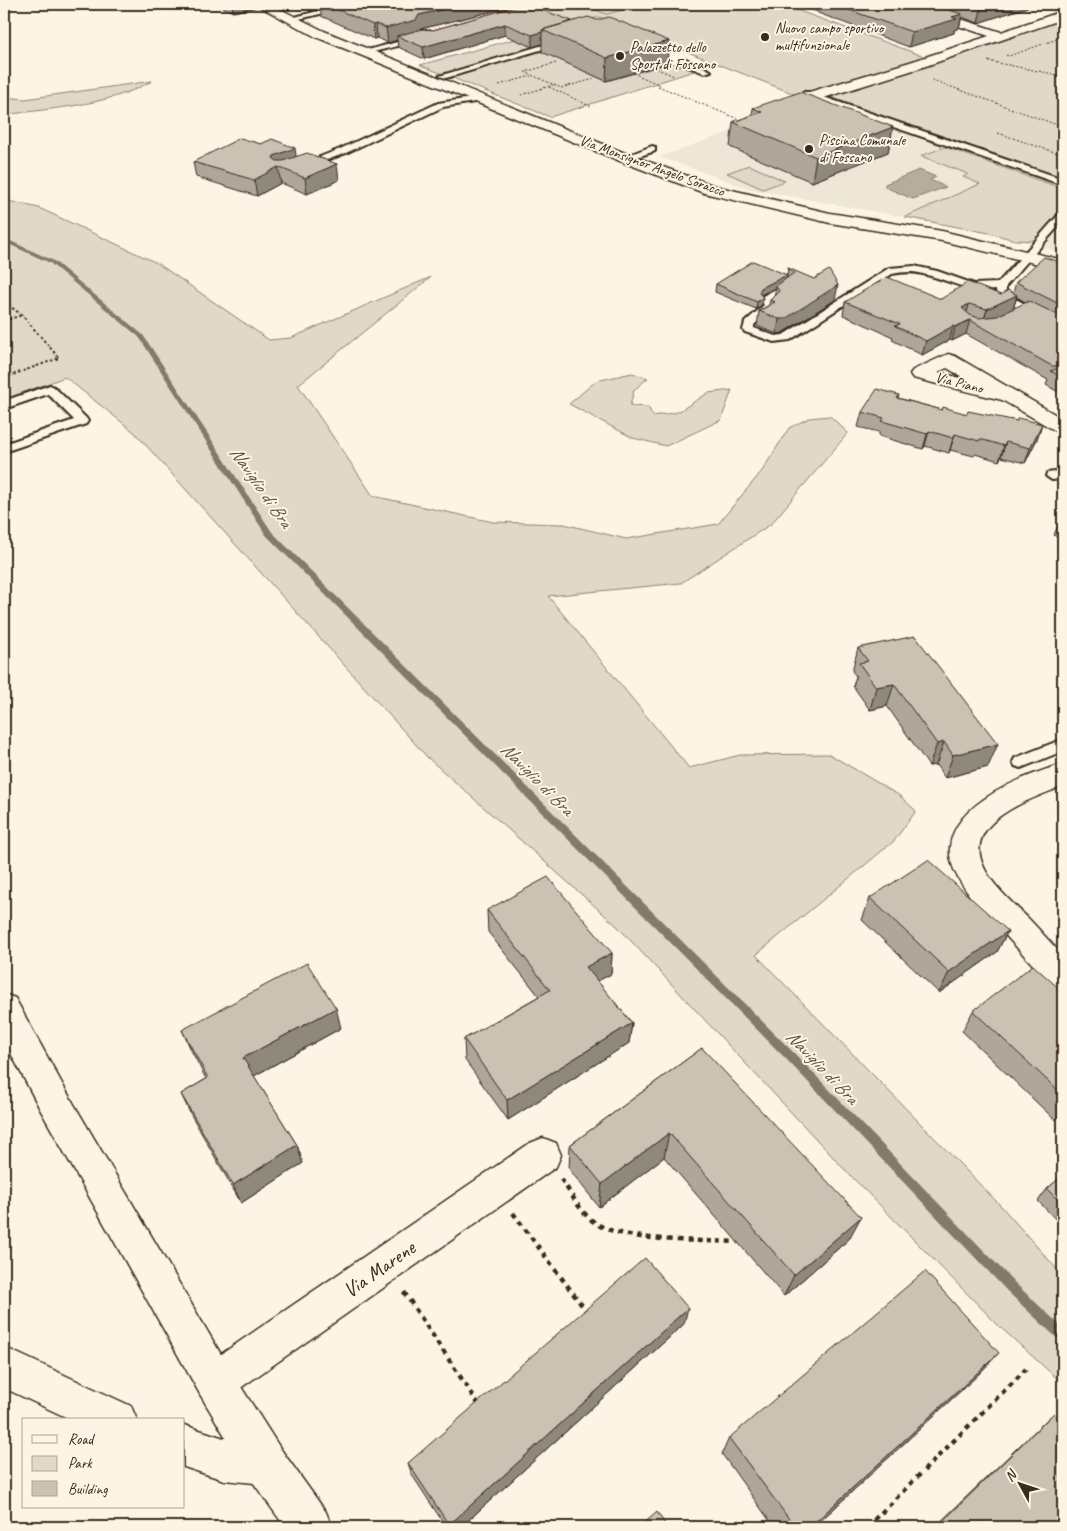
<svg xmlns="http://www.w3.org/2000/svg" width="1067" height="1531" font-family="Caveat,sans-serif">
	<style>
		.built { fill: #eee6d6 }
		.green { fill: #e0d8c8; stroke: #8e8173 }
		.water { fill: #b7ad9e; stroke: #85796b }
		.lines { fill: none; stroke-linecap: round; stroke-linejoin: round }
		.stream { fill: #85796b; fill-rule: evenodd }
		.lane-casing { stroke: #3b2a1e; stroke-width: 4 }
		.street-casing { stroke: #3b2a1e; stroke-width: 3 }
		.secondary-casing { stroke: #3b2a1e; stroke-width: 3 }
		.path-far2 { stroke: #3b2a1e; stroke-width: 1; stroke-dasharray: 2 2; stroke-linecap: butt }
		.path-far1 { stroke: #3b2a1e; stroke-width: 2; stroke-dasharray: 2.5 2.5; stroke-linecap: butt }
		.path { stroke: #3b2a1e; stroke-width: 4.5; stroke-dasharray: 5 5; stroke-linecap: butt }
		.lane { fill: #fcf5e5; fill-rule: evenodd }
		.street { fill: #fcf5e5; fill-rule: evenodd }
		.secondary { fill: #fcf5e5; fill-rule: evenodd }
		.wall { fill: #afa79a; stroke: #3b2a1e; fill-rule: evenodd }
		.shaded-wall { fill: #8f887d; stroke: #3b2a1e }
		.building { fill: #ccc2b3; stroke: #3b2a1e }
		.poi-dot { fill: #3b2a1e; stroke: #fcf5e5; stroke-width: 2 }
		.labels { text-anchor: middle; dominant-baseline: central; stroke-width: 4; stroke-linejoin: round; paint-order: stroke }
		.far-poi-label { font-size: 15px; fill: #3b2a1e; stroke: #fcf5e5; text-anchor: start }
		.far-street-label { font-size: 15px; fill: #3b2a1e; stroke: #fcf5e5 }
		.water-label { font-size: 19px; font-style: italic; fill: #605144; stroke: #fcf5e5 }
		.near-street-label { font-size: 21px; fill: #3b2a1e; stroke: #fcf5e5 }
	</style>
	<rect width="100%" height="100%" fill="#fcf5e5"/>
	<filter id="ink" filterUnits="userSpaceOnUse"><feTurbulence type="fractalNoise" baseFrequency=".02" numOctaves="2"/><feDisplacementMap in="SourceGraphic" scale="10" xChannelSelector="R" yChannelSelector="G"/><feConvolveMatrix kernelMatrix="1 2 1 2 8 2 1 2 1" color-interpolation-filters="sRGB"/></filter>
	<g filter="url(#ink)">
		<!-- built -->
		<path class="built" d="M582,4H646L606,14Z
			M817,100L945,147L921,156L969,174L964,177L981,184L905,217L750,189L660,157Z
			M1063,224V253L1042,247Z"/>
		<!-- green -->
		<path class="green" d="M549,4H582L606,14L647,4H780L926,57L802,97L599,17L563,27L524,10Z
			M1063,19V187L831,97Z
			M515,39L606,81L672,63L694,71L550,117L420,65Z
			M152,81C108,106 52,108 4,115V97L25,99Z
			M945,147L1058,187L1063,190V209L1035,241L1015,240L989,233L905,217L980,184L963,177L968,174L921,156Z
			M749,165L785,181L763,189L727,173Z
			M4,200L39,208L157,263L269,340L291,338L431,277L298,385L373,496L493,522L564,524L626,539L718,524L762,471L789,428L809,418L830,416L848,433L771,524L681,583L548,596L689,768L740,755L829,754L900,796L916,811L894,841L756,955L1000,1205L1063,1276V1384L999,1326L846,1171L617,926L427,757L134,432L65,377L4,400Z
			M632,373L648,378L634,390L630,406L648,407L653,416L678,412L708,393L732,390L721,420L666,446L633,438L569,404L596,381Z"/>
		<!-- water -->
		<path class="water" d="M919,170L936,177L930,180L946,187L913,199L885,187V184Z"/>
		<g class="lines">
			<!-- stream -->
			<path class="stream" d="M832,98L852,106V107L848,108L830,100Z
				M4,238L54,261L143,335L272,532L796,1055L1016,1284L1063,1328V1342L1059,1340L1008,1292L788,1061L266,535L139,337L50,263L4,242Z"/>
			<defs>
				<path id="lane" d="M345,4H374L363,8L353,6L291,21L287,19Z
					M419,36H422V40L365,54L361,52Z
					M560,40L567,42L446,78L439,76Z
					M680,59H686L711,71L704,73L680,63Z
					M803,92H809L1063,179V185L803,96Z
					M478,97H481V101L443,107L346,153L305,168L302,169L297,166L340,149L438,103Z
					M652,146L655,147V151L625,161L621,158Z
					M1063,212V221L1006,286V294L1042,313L1043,315L1042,317H1034L997,297L996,290C969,293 949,280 923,274C913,271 902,272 892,274L790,340L774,342L745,332L743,330L745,322L764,305L760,299L761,297L785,284L790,287L771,300L775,305L754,325V328L775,336L783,335L889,268L914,266L937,271L974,284L998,283L1060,213Z
					M50,385L54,387L86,418L88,421L86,424L4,452V444L74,420L48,394L4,409V401Z
					M1063,471V479L1052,480L1046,476L1047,473Z
					M1063,739V751L1021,768L1015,766L1013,762L1015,758Z"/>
				<path id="street" d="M255,4H270L324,31L630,155L715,186L830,213L942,231L1063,260V270L942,241L830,223L704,193L620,161L316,37Z
					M858,4H876L942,13L1001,32L1063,11V19L920,68L804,104L787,107L782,106L780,103L782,100L910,62L989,36L940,20L884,14L860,7Z
					M948,354L955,356L1063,419V433L1056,431L1002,400L913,378L910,374L913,370ZM947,368L967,380L938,372Z
					M1063,764V786C1039,796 1008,806 990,825C958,859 1007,897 1029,919C1041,931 1051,944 1063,955V989L1052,985L1046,979L973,900C962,885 948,866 950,847C954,802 1026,775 1063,764Z
					M543,1138L556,1143L561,1155L556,1167L229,1396L215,1402L201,1396L195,1382L201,1368L530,1143Z
					M4,1347L131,1406L137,1420H72L4,1388Z
					M184,1425L224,1438L265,1442L280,1448L286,1463L280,1478L265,1484L224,1480L184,1467Z"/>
				<path id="secondary" d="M4,994L15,998L65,1089L229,1368L280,1448L326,1512L332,1527H285L250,1478L201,1396L41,1111L4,1040Z"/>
			</defs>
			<!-- lane casing -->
			<use href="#lane" class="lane-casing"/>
			<!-- street casing -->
			<use href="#street" class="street-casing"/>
			<!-- secondary casing -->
			<use href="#secondary" class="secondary-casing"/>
			<!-- path-far2 -->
			<path class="path-far2" d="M1006,55L1009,56L1063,37
				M988,61L1063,76
				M556,63L525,72L561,88L594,79
				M653,67L674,76
				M633,73L660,85
				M932,80L1063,127
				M499,85L531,76
				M658,86L738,119
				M549,87L592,107
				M521,95L553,85
				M998,133L1063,155"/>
			<!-- path-far1 -->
			<path class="path-far1" d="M4,302L22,315L59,358L4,378
				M4,321L22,315"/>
			<!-- path -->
			<path class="path" d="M561,1179C571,1193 580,1212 594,1222C622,1243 702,1240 738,1242
				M513,1213L587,1312
				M404,1292L479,1405
				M867,1527L1026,1369"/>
			<!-- lane -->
			<use href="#lane" class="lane"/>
			<!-- street -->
			<use href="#street" class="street"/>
			<!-- secondary -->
			<use href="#secondary" class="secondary"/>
		</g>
		<!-- wall -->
		<path class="wall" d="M216,4H256L257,7L233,12Z
			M295,4H518V6L667,63L606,81L542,52V44L532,47L505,35L424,59L398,47L397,40L388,43L377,38L374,39L321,16V8L311,11ZM506,8L508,9L433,30H419L420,29Z
			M794,4H1036L978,23L962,17L959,28L954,30V33L909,47L818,13V12Z
			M753,108L893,127L888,152L812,182L730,147L733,122L752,115Z
			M296,157L339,180L307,194L281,183L257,196L196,177L193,162Z
			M1063,263V400L1059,397L1060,393L1046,385L1048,380L966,334L952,341L950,340L922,355L892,340L893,337L843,315L845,302L941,299L1001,295L1013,293L1016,282ZM1017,297L1027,303L1013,309Z
			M788,268L835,300L782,333L777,334L757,326L759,311L769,305L770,300L774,296L776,288L761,295L762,305L756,309L715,292L716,284L787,275Z
			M899,395L898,398L942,410L1017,421L1042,424L1037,439L1025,463L1001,457L999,461L975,454L974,456L950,450L949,453L925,446L923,449L879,436V432L858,427L862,412Z
			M1062,516H1063V542L1054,535Z
			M858,648L988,767L945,778L936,765L929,766L887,706L870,710L853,686L856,676L852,671Z
			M870,898L1008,931L997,952L939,993L862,920Z
			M487,910L612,953L611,974L597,981L632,1023L629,1043L508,1120L465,1060L464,1039L539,996L488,932Z
			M1063,992V1113L1055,1120L962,1031L973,1011Z
			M341,1028L254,1076L297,1145L303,1163L241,1203L190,1113L181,1094L206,1079L191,1050L182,1030Z
			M702,1048L849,1239L784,1296L664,1157L599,1207L569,1169L570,1145Z
			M1063,1175V1227L1038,1201L1047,1189Z
			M684,1324L461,1527H446L412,1475L408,1463Z
			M981,1372L814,1527H774L722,1454L729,1438Z
			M1054,1413L1063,1527H935L1039,1427Z"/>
		<!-- shaded-wall -->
		<path class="shaded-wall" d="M232,4H256L257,7L233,12Z
			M310,4H320L321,8L311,11Z
			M466,4H505L506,8L420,29L417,34L397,36V40L388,43L386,28L419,15Z
			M996,4H1036L978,23L981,9Z
			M962,14L959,28L954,30V33L909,47L912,32L952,17Z
			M376,24L377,38L374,39L373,25Z
			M505,24V35L424,59L423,47Z
			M542,32V44L532,47V35Z
			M669,41L667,63L606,81L607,58Z
			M893,127L888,152L812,182L816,157Z
			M295,148L297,163L278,167L281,183L257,196L254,180L274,156Z
			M337,164L339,180L307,194L305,178Z
			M787,275L786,282L776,286V288L760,295L759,293L761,288Z
			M838,285L835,300L782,333L777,334L779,319Z
			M1017,295L1013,309L983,323L987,309Z
			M763,297L762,305L756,309L757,302Z
			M969,304L966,317L962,308Z
			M970,320L966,334L952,341L955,327Z
			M953,326L950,340L922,355L926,341Z
			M1063,335V347L1057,337Z
			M1042,424L1037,439L1025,463L1030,448Z
			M929,431L925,446L923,449L927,434Z
			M955,434L950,450L949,453L953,438Z
			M1006,442L1001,457L999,461L1004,446Z
			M894,684L887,706L870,710L876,687Z
			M944,742L936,765L929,766L937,744Z
			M998,744L988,767L945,778L953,755Z
			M1008,931L997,952L939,993L949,972Z
			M612,953L611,974L585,988L586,967Z
			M336,1008L341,1028L250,1078L243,1058Z
			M632,1023L629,1043L508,1120L507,1100Z
			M1063,1109V1113L1055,1120Z
			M669,1133L664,1157L599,1207L602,1184Z
			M297,1145L303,1163L241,1203L233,1185Z
			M861,1217L849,1239L784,1296L794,1275Z
			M688,1308L684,1324L461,1527H450L449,1525Z
			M999,1353L981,1372L814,1527H810Z"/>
		<!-- building -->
		<path class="building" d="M325,4H466L419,15L416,20L386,28L376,24L373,25Z
			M522,4H526L572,21L542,30V32L532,35L505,24L423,47L397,36L422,29L433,30L521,5Z
			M832,4H904L943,8L962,14L952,17L957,19L912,32Z
			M966,4H996L981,9Z
			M588,17L597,20L609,17L669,41L607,58L542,30Z
			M800,92L893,127L816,157L733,122L762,112L753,108Z
			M240,138L261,144L272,139L295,148L274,156L273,158L277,161H283L307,153L337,164L305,178L278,167L254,180L193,162Z
			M1044,257L1063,263V306L1016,282Z
			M753,261L787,275L761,288L759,293L763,297L757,302L716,284Z
			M788,268L814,279L829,270L838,285L785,319H779L759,311L775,302L770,300L779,291L776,286L794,273Z
			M887,277L941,299L968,282L1001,295L1008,290L1017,295L987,309L969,304L962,308L970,315L979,318L997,316L1029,301L1056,314H1063V335L1057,337L1063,341V378L1051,371L1063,366H1052L970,320L955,327L953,326L926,341L895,326L900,324L845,302Z
			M877,389L899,395L897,398L942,410L943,407L967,414L968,411L1017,421L1018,418L1042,424L1030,448L1006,442L1004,446L980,439L979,441L955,434L953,438L929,431L927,434L882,421L884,418L862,412Z
			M915,636L998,744L953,755L944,742L937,744L894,684L876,687L859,663L868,661L858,648Z
			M928,860L1008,931L949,972L870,898Z
			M548,877L612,953L586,967L632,1023L507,1100L464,1039L550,990L487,910Z
			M307,963L336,1008L243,1058L297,1145L233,1185L181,1094L208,1078L182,1030Z
			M1033,965L1063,992V1095L973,1011Z
			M702,1048L861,1217L794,1275L669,1133L602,1184L570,1145Z
			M1063,1175V1205L1047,1189Z
			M645,1258L688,1308L449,1525L408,1463Z
			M925,1271L999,1353L810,1527H795L729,1438Z
			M1054,1413L1063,1423V1527H937Z
			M657,1512L667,1527H640Z"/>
	</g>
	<!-- markers -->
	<g class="poi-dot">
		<circle cx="765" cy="37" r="5"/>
		<circle cx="620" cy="56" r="5"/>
		<circle cx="809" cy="149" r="5"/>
	</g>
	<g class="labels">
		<!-- far-poi labels -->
		<g class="far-poi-label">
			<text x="775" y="28">Nuovo campo sportivo<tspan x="775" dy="17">multifunzionale</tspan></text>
			<text x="630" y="47">Palazzetto dello<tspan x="630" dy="17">Sport di Fossano</tspan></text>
			<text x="819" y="140">Piscina Comunale<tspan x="819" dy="17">di Fossano</tspan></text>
		</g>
		<!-- far-street labels -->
		<g class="far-street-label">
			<text transform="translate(652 166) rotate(20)">Via Monsignor Angelo Soracco</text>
			<text transform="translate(959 383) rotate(14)">Via Piano</text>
		</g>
		<!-- water labels -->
		<g class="water-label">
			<text transform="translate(261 487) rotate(55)">Naviglio di Bra</text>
			<text transform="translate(537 779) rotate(45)">Naviglio di Bra</text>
			<text transform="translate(822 1067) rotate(46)">Naviglio di Bra</text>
		</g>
		<!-- near-street labels -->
		<g class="near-street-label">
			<text transform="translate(379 1269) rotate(-35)">Via Marene</text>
		</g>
	</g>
	<!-- margin -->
	<rect width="1067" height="1531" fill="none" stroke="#fcf5e5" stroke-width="20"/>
	<rect x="10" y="10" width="1047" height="1511" fill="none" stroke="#3b2a1e" stroke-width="2" filter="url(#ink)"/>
	<!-- legend -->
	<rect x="22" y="1418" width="162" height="90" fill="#fcf5e5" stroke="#afa495"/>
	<rect x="32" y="1435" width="25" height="8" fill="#fcf5e5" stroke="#afa495"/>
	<text x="68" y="1444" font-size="15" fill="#3b2a1e">Road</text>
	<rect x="32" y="1456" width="25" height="15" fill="#e0d8c8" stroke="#afa495"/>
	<text x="68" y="1468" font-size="15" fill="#3b2a1e">Park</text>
	<rect x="32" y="1481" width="25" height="15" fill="#ccc2b3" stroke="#afa495"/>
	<text x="68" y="1494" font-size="15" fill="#3b2a1e">Building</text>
	<!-- north arrow -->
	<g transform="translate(1020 1484) rotate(310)" stroke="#fcf5e5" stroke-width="4" paint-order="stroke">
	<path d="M0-4L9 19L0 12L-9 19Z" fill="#3b2a1e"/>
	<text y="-8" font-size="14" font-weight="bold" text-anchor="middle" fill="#3b2a1e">N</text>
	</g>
</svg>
